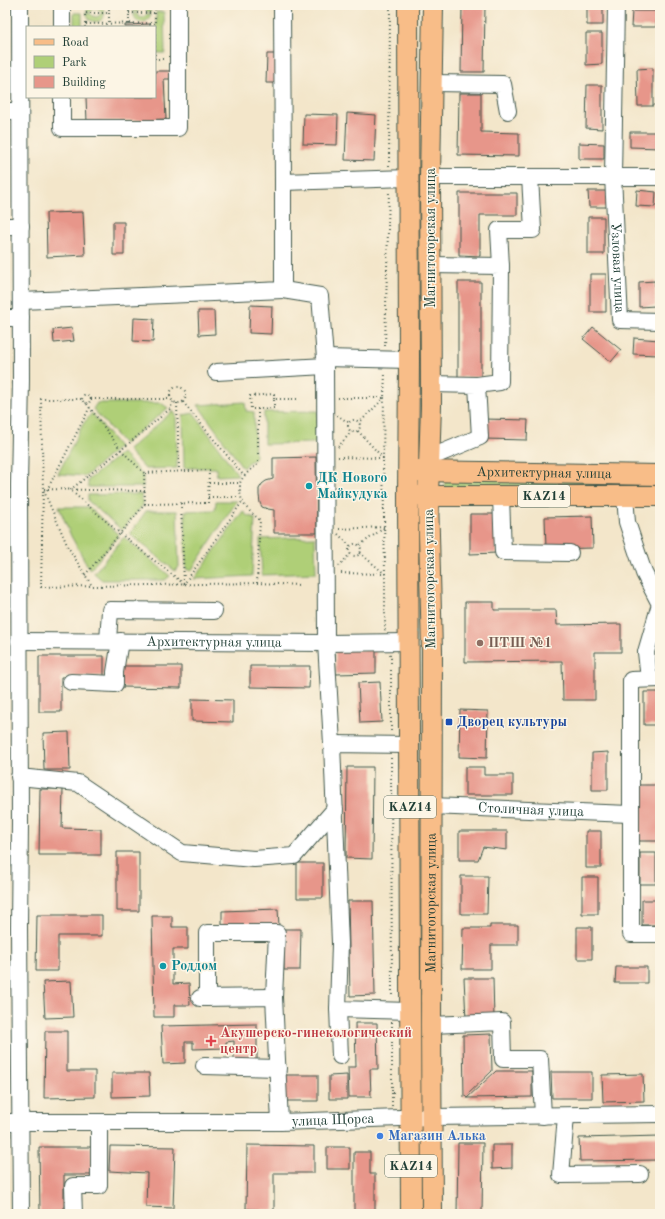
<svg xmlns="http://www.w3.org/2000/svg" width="665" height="1219" font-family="'Old Standard TT',serif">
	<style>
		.green { fill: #afcf77; stroke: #678656 }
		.building { fill: #e7968a }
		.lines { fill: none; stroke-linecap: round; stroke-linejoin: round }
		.minor-casing { stroke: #3f564a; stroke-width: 18 }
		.major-casing { stroke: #3f564a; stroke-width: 22 }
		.path { stroke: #3f564a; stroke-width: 2; stroke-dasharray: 1 3; stroke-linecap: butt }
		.minor { stroke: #fff; stroke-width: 16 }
		.major { stroke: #f8bd88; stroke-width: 20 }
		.culture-dot { fill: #0f9aa8; stroke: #fcf5e5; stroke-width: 1.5 }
		.education-dot { fill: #8d6e63; stroke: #fcf5e5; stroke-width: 1.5 }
		.transit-dot { fill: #1a4fb4; stroke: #fcf5e5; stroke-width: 1.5 }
		.health-dot { fill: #e0444e; stroke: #fcf5e5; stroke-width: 1.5 }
		.shop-dot { fill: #3f7fe0; stroke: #fcf5e5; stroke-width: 1.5 }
		.labels { text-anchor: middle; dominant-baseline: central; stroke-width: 3; stroke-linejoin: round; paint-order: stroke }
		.shield { fill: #fcf5e5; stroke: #617469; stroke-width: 1 }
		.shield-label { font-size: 13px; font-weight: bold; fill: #1f3d34 }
		.street-label { font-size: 14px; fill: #1f3d34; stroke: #fcf5e5 }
		.culture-label { font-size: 14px; font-weight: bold; fill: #0d838f; stroke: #fcf5e5; text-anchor: start }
		.education-label { font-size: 14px; font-weight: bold; fill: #785e54; stroke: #fcf5e5; text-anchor: start }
		.transit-label { font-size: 14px; font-weight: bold; fill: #164399; stroke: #fcf5e5; text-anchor: start }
		.health-label { font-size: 14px; font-weight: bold; fill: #be3a42; stroke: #fcf5e5; text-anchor: start }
		.shop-label { font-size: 14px; font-weight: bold; fill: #366cbe; stroke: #fcf5e5; text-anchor: start }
	</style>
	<rect width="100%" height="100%" fill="#fcf5e5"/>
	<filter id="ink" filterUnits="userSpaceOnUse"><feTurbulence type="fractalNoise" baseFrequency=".025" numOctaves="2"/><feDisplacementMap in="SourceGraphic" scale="8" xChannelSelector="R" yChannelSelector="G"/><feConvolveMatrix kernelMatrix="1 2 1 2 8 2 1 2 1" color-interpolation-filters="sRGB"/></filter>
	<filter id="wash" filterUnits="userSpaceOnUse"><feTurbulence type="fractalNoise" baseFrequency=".012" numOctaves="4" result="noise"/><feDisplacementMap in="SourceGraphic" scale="16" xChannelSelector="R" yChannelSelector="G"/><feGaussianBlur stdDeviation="0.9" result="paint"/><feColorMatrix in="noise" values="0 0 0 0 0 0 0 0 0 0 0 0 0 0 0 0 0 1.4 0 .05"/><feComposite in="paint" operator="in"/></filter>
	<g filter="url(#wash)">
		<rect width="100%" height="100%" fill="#f3e6ca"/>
		<!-- green -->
		<path class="green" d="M90,5H101L105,12H101C99,8 96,7 93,9L91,12H86Z
			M137,5H147L151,12H147C146,8 142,7 139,9L137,12H133Z
			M156,12H164L165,53H157Z
			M74,13H82V27H74Z
			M86,13L91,14L93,16L96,17L99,16L101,13H105C103,21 97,24 90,20Z
			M133,14H137L139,17L142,18L145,16L147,14H151C149,21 144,24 137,21Z
			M245,402L246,411L254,412L255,459L247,463L243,468L198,405Z
			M97,403H161L168,408L124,444L93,409Z
			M173,411L176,415L177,468L145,469L128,450Z
			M318,411V443L264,444V412Z
			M92,413L119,447L86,476L58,474L83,424Z
			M194,413L238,475L217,476L216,468H184L183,415Z
			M122,453L143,475V487H88V480Z
			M444,477L660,478V492L445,491Z
			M141,494L143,505L122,530L88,501V495Z
			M216,501H237L191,571L186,569L185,511L215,510Z
			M59,507H89L119,535L90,570L71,536Z
			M146,511H177L179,567L175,571L130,534Z
			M243,511L246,515L255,518L252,576L194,579Z
			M124,537L170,576L165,580H102L94,573Z
			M315,537L316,573L262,575L260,539Z"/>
		<g id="blocks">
			<!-- building -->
			<path class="building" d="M462,5H485L484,72H461Z
				M587,5H603V25H587Z
				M632,11H657L656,27H631Z
				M150,24V27H125V25Z
				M586,33H602V64L586,65Z
				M267,54H279V83H266Z
				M653,68V106H638L637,69Z
				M155,71H173V79H164L166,119L87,122L86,97H155Z
				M587,85H602V129L586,128Z
				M459,93H481V132L519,133V156L458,155Z
				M347,113L376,115L374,161L345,160Z
				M304,114L338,115L337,145L303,144Z
				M630,132H660V148L630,147Z
				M579,143L604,144V159H579Z
				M637,190L656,192L655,207L636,206Z
				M588,191H607V207H589Z
				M459,193H517V215H480V256L459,255Z
				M83,212L85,255L47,257L46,213Z
				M588,217H604V254H588Z
				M113,222H124V255H113Z
				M590,274H606V312H590Z
				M655,281V306L639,307V282Z
				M458,282H481V377H458Z
				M250,305L272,306L271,334L249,333Z
				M198,311H214L215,334L199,335Z
				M134,318L154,319L153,342L133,341Z
				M593,327L621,350L611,362L583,339Z
				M72,328L74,341L54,343L53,330Z
				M634,338L659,340L658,355L633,354Z
				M484,419L528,420L527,440L484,439Z
				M316,457L317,533H274V510L268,509L262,507L260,503L259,495V489L262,484L266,481L273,479V458Z
				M470,514H496L497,553L470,554Z
				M592,516L593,548L546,549L545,517Z
				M465,602H494V610H556L557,625L621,624V652H595V700H563L562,661L465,662Z
				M335,650H376V673L336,674Z
				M39,656H104V676L61,677V712H39Z
				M121,666H181V688L121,687Z
				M250,666H310L309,688L250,687Z
				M380,682L382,722L360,723L358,683Z
				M644,692H660V725H644Z
				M192,699L233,700V722L192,721Z
				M460,710L488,711L487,758L459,757Z
				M69,732L70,770H44L43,733Z
				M608,752V790H592V753Z
				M347,767H373L372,859L346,858Z
				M465,767H484V775H513V795H465Z
				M639,785H660V841H639Z
				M40,789H63L62,828L101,829V855H39Z
				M459,831H507V850L483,847L478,860H459Z
				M586,831H601V868H586Z
				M117,852H139V911H117Z
				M640,853H656V884H640Z
				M297,863H323V898H297Z
				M461,876H488L487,914H461Z
				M582,877H598V914H582Z
				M642,900H658V925H642Z
				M348,901H373L375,995L350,996Z
				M278,909L279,926L222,928V911Z
				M37,915H102V936H58V971H36Z
				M152,916H172V927H188V949H173V984L189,983L190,1005H174V1017H154Z
				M490,925H518V945H491V969H462L463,928H490Z
				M577,927H592V959H577Z
				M284,929H301L300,970H284Z
				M616,967H647V983H615Z
				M464,978H493L494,1019L466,1020Z
				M71,981L73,1017L45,1018L43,982Z
				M355,1023H377L378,1069H370L371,1097H349L348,1067H356Z
				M257,1024V1064H234V1041L226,1042V1048L193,1049V1042H185V1063L163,1064L161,1026Z
				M45,1031H67V1071H95V1097L44,1098Z
				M491,1034L492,1071L464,1098L463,1035Z
				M496,1071H532V1097L467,1098Z
				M551,1072H592V1098H552Z
				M112,1073H149L150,1096L112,1097Z
				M643,1074L644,1101L603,1102L602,1075Z
				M280,1075H318V1101H280Z
				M347,1075V1099H329V1076Z
				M660,1136V1160L580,1161L579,1138Z
				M458,1143H483L482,1214H457Z
				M247,1145L314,1146V1173H274V1210L246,1209Z
				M492,1145H512V1168L492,1169Z
				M110,1146L175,1147L173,1208L146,1207L147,1173L109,1171Z
				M39,1147H91L92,1175H64V1212H40Z
				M327,1147H350V1169H327Z
				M354,1152H370V1174H375V1214H354Z"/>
		</g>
	</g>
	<g filter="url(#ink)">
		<use href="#blocks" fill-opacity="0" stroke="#3f564a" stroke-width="1"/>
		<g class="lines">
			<defs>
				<g id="minor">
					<path d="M20,5L21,380L19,485L20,823L19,927L21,1214"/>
					<path d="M62,5V27"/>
					<path d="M282,5L283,182L408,178"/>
					<path id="s1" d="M616,5L613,176L620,320L660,321"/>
					<path d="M432,83L503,84L508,111"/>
					<path d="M62,97V128H178V5"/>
					<path d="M5,111H20"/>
					<path d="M430,177H660"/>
					<path d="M5,226H21"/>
					<path d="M430,265L501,266L500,382L477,385"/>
					<path d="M501,266L499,230H533L530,177"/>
					<path d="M283,290L320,296L325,358"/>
					<path d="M21,301L283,290V182"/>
					<path d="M5,318H21"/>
					<path d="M216,372L325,366"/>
					<path d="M429,458L480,437L477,385L431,384"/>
					<path d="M501,496L503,552L570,553"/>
					<path d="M625,496L627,522L644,573L660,604L646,652L649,679"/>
					<path id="s2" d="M19,641L326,643L409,642"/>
					<path d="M108,641L110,610L214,611"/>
					<path d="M660,679L631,680V934H660"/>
					<path d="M71,682L115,684V672L120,641"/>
					<path d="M332,744L326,643L325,358L409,360"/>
					<path d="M409,745L332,744L340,943L338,1009L410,1011"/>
					<path d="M19,777L78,783L182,853L254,859L294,856L335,809"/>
					<path id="s3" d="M431,806L630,814"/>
					<path d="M200,998L274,997L280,1122"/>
					<path d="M207,998V933H277L274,997"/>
					<path d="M338,1009L340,1056"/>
					<path d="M431,1025L502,1022L503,1059H540L543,1116"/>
					<path d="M204,1066L278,1068"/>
					<path d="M566,1116L561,1175L640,1174"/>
					<path id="s4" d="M5,1122H280L431,1117L660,1114"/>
					<path d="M74,1214L73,1186H99V1122"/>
				</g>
				<g id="major">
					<path d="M408,5L409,360L408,496L411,1214"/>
					<path id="s5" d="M416,471L660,475"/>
					<path d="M416,496H660"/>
					<path id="s6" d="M432,1214L431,1025L432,651L428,496L431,406L430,177L433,5"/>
				</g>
			</defs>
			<!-- minor casing -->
			<use href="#minor" class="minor-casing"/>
			<!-- major casing -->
			<use href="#major" class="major-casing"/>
			<!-- path -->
			<path class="path" d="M109,5V24
				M155,5V23
				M129,13H155
				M85,24V13H109
				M129,24V5
				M85,27V24L155,23V27
				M155,34V59H166
				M389,166L390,5
				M385,346L389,191
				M170 395a8 8 0 1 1 16 0a8 8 0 1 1-16 0Z
				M338,398H384L385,373
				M82,399L84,395H86L90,397L91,399L89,403H84L82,399H41L43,489L68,547L92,586
				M91,399H171
				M183,402L244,476
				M177,403L179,470
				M87,404L121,450L170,409L173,402
				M258,409H251L250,396L274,394V399
				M337,415L349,423
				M348 426a6 6 0 1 1 12 0a6 6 0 1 1-12 0Z
				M358,431L383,458L384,398L359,423
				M338,447L352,431
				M338,457L383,458L385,574L339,573
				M209,470L208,503L145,504L144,473Z
				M144,473L121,450L70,490L122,535L184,584L242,502
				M209,483H240
				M47,490L90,407
				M145,491L43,489L41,587L257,583L260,520C249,511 240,504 240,489C240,488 240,484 240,483C243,475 252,469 258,464V409L274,408V399H298
				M208,497H240
				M181,503L184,584
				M339,529L384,527
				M338,534L350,546
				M349 550a6 6 0 1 1 12 0a6 6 0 1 1-12 0Z
				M360,545L384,528
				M360,553L385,574V631
				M339,566L350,554
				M85,575L145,504
				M257,583L300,585
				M390,654L391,658V732
				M391,758L392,998
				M392,1022V1093H397
				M392,1106V1093"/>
			<!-- minor -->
			<use href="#minor" class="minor"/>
			<!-- major -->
			<use href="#major" class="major"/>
		</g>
	</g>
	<!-- markers -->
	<g class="culture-dot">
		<circle cx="309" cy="486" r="4"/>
		<circle cx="163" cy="966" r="4"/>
	</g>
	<circle class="education-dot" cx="480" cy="643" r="4"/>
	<rect class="transit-dot" x="445" y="718" width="8" height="8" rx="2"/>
	<path class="health-dot" d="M209 1035h4v4h4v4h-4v4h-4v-4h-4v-4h4z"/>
	<circle class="shop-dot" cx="380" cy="1136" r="4"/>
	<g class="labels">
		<!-- shield labels -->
		<g class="shield">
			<rect x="518" y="485" width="52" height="22" rx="3"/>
			<rect x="384" y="796" width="52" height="22" rx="3"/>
			<rect x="385" y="1155" width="52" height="22" rx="3"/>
		</g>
		<g class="shield-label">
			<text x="544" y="496">KAZ14</text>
			<text x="410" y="807">KAZ14</text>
			<text x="411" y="1166">KAZ14</text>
		</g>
		<!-- street labels -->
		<g class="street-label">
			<text transform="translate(431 238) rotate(-90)">Магнитогорская улица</text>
			<text stroke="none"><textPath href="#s1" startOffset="263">Узловая улица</textPath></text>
			<text stroke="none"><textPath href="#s5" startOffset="128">Архитектурная улица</textPath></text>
			<text transform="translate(430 579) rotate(-91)">Магнитогорская улица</text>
			<text stroke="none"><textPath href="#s2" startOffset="195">Архитектурная улица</textPath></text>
			<text stroke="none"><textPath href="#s3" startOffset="100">Столичная улица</textPath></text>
			<text stroke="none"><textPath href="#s6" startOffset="311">Магнитогорская улица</textPath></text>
			<text stroke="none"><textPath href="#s4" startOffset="328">улица Щорса</textPath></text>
		</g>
		<!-- culture labels -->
		<g class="culture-label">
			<text x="317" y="478">ДК Нового<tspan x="317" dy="16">Майкудука</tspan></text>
			<text x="171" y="966">Роддом</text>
		</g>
		<!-- education labels -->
		<g class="education-label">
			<text x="488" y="643">ПТШ №1</text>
		</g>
		<!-- transit labels -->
		<g class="transit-label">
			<text x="457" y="722">Дворец культуры</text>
		</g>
		<!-- health labels -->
		<g class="health-label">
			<text x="220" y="1033">Акушерско-гинекологический<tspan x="220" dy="16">центр</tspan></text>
		</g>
		<!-- shop labels -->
		<g class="shop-label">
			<text x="388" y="1136">Магазин Алька</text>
		</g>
	</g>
	<!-- margin -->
	<rect width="665" height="1219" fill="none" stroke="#fcf5e5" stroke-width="20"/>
	<!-- legend -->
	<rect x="26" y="26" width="130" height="72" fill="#fcf5e5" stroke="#a4ab9e"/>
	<rect x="34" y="39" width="20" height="6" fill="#f8bd88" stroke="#a4ab9e"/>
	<text x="62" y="46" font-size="12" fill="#1f3d34">Road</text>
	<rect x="34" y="56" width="20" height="12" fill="#afcf77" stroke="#a4ab9e"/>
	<text x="62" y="66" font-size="12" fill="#1f3d34">Park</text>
	<rect x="34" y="76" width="20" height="12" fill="#e7968a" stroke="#a4ab9e"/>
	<text x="62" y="86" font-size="12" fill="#1f3d34">Building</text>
</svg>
